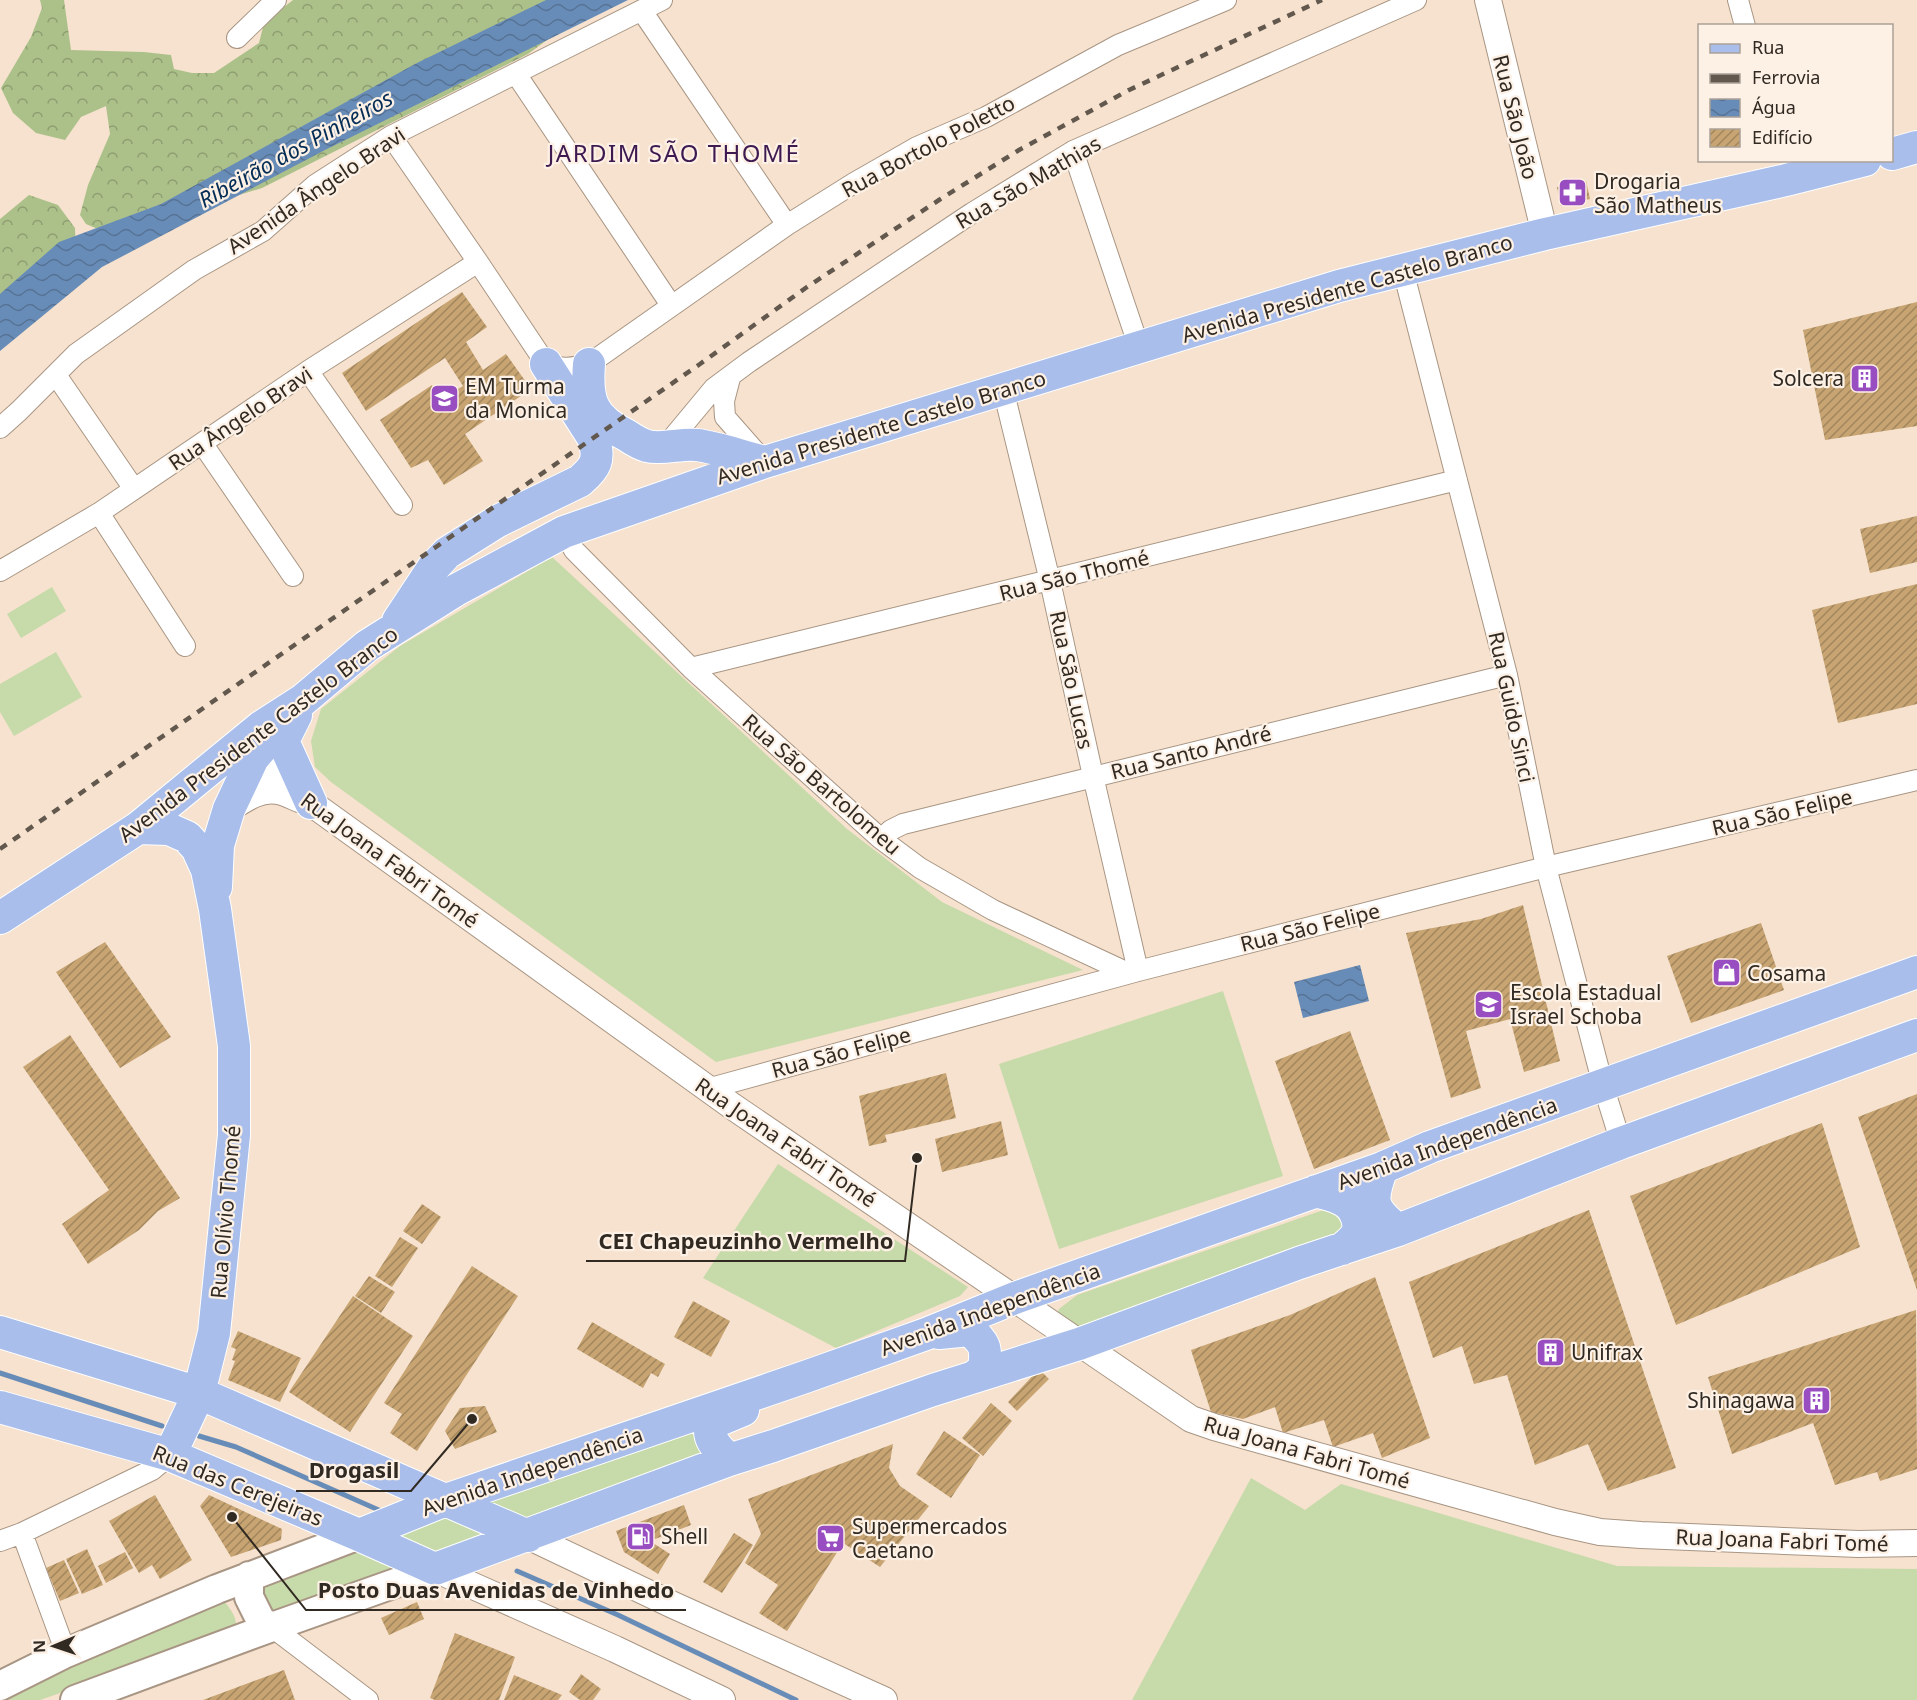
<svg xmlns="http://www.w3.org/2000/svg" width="1917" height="1700" font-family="'Noto Sans',sans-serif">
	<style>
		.grass { fill: #c7daaa }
		.forest { fill: url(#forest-crowns) }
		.water { fill: url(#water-waves) }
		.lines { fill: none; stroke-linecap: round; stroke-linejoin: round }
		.stream { stroke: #688cb8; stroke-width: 5 }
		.building { fill: url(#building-hatch) }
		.minor-casing { stroke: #a89583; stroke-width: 22 }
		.tertiary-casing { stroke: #a89583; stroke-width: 28 }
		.secondary-casing { stroke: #a89583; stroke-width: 32 }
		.primary-casing { stroke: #fff; stroke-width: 34 }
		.minor { stroke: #fff; stroke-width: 20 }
		.tertiary { stroke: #fff; stroke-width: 26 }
		.secondary { stroke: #fff; stroke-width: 28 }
		.primary { stroke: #a9beeb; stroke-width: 32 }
		.rail { stroke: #62584d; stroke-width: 4.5; stroke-dasharray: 8 8; stroke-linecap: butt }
		.labels { text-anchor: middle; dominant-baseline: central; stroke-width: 4.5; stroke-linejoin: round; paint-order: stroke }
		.street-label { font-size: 21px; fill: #312a22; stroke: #fdf0e5 }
		.poi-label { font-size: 21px; fill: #312a22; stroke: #fdf0e5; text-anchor: start }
		.water-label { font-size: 22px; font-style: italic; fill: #042d56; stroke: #fdf0e5 }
		.quarter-label { font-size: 24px; letter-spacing: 1.5px; fill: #3e1a51; stroke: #fdf0e5 }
		.leader { fill: none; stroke: #312a22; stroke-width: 2 }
		.callout-dot { fill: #312a22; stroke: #fdf0e5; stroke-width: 2 }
		.callout-label { font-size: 22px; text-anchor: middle; font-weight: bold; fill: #312a22; stroke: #fdf0e5; stroke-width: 4.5; stroke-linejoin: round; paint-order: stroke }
	</style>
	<defs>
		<pattern id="forest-crowns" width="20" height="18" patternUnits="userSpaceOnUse" patternTransform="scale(1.5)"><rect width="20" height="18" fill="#acc18a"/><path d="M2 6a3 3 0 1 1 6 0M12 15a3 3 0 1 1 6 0" fill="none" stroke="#8d9d70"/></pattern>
		<pattern id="water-waves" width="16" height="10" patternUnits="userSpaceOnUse" patternTransform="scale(1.5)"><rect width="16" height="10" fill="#688cb8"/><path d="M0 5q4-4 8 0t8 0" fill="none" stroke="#567395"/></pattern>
		<pattern id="building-hatch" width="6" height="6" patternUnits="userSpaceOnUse" patternTransform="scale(1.5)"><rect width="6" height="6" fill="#c7a472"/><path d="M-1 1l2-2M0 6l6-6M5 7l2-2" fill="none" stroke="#a2865d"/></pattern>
	</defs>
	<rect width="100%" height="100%" fill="#f6e2ce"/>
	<!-- grass -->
	<path class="grass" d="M552,557L847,829L942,902L1083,970L716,1062L331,782L315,767L311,741L321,709L400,646Z
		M52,587L66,611L21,638L7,614Z
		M56,652L82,697L14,736L0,712V684Z
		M1223,991L1283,1176L1059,1249L999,1064Z
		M778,1164L968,1287L960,1296L836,1348L703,1278Z
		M1335,1206L1347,1211L1342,1243L1077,1335L1056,1317L1059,1309L1077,1295Z
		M704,1419L709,1451L528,1523L488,1505L489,1500Z
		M1251,1478L1305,1510L1341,1484L1617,1566L1917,1569V1700H1132Z
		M443,1517L474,1528L481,1535L432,1554L394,1538Z
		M352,1549L393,1567L394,1570L280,1615L268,1611L258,1580Z
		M223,1600C231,1610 243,1623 230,1634L40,1700H8L10,1695L15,1690Z"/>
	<!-- forest -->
	<path class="forest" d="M40,0H64L71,50L144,52L171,55L174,69L192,73H214L259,43L264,23L293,0H599L564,19L547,40L528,54L262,188L200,207L121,239L86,224L80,215L88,185L110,134L106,106L81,117L65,140L36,133L13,113L1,88L31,37L42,8Z
		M29,195L58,205L75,228L76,256L0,308V219Z"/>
	<!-- water -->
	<path class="water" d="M546,0H628L325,150L102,267L0,351V294L59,242L161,204L415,64Z
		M1360,965L1369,1001L1303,1018L1294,982Z"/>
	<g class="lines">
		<!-- stream -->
		<path class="stream" d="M0,1373L162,1426
			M199,1436L236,1447L381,1511
			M517,1571L618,1615L796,1700"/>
	</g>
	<!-- building -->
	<path class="building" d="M1586,181L1590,199L1561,206L1557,187Z
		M462,292L487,327L466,342L483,370L506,354L531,389L465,434L483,461L444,485L428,460L411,468L380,420L432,385L439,400L463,386L445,358L366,411L342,373Z
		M1917,302V426L1825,440L1803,330Z
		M1917,516V562L1870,573L1860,529Z
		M1917,584V704L1838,723L1812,610Z
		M1523,905L1560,1061L1524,1072L1510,1019L1466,1031L1481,1088L1451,1098L1406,933L1481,919Z
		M1761,923L1784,990L1691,1023L1667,956Z
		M105,942L171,1037L120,1068L56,972Z
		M1350,1031L1390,1140L1314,1169L1275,1061Z
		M70,1035L180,1198L158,1211L139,1230L88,1264L62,1224L109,1190L23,1067Z
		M946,1073L956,1118L885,1135L887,1142L869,1146L859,1096Z
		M1917,1094V1290L1858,1117Z
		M1001,1121L1008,1155L942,1172L935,1139Z
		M1822,1123L1860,1247L1676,1325L1630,1196Z
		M422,1204L441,1217L422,1244L403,1231Z
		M1589,1210L1676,1468L1608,1491L1588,1444L1535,1465L1507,1375L1474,1384L1462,1346L1433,1358L1409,1282Z
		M400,1237L418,1248L392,1287L375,1276Z
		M472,1266L518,1296L417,1451L390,1433L402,1414L384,1403Z
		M369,1276L395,1292L381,1313L355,1296Z
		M1375,1277L1430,1438L1382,1458L1373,1433L1333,1447L1324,1420L1283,1433L1275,1407L1243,1419L1211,1412L1191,1350L1290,1315Z
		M353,1296L413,1336L350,1432L289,1392Z
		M693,1301L730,1321L711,1357L674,1337Z
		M1916,1310L1917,1469L1880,1481L1877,1472L1835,1485L1813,1423L1732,1454L1708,1377Z
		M592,1322L665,1364L658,1377L651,1373L643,1388L577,1349Z
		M238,1331L301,1358L280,1402L228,1380L235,1361L232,1360L236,1349L231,1347Z
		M1039,1369L1049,1379L1017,1411L1008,1402Z
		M991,1403L1012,1421L983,1456L962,1438Z
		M485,1406L497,1432L455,1449L445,1431L460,1408Z
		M944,1431L980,1455L951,1498L916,1474Z
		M893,1444L889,1468L900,1486L929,1506L880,1567L843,1543L787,1631L759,1613L778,1585L745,1563L761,1534L748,1499Z
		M155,1495L192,1560L160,1579L152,1565L139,1573L109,1521Z
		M209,1495L282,1529L281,1540L231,1557L200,1506Z
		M684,1505L691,1525L650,1541L670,1554L658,1574L624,1552L616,1531Z
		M734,1533L753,1545L722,1593L703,1582Z
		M87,1549L103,1585L82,1594L66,1559Z
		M125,1552L133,1568L106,1583L98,1566Z
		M64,1560L79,1593L60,1601L46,1568Z
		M417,1602L424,1619L389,1635L381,1618Z
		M455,1633L515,1657L499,1700H435L430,1698Z
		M284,1670L295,1700H203Z
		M581,1674L601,1689L593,1700H580L569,1692Z
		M514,1675L562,1695L558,1700H504Z"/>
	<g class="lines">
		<defs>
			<path id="minor" d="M1738,0L1745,26
				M642,11L787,225
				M237,38L276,0
				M516,74L671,305
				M391,136L478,262L546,364C561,370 573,368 589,364L787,225L854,183L917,147L986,117L1118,45L1226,0
				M1073,151L1139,347
				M1401,271L1406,282L1507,675L1546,867L1603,1085L1621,1143
				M308,371L402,505
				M56,375L134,489
				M730,378L724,401L725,417L762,459
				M1003,389L1050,581L1093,776L1138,971
				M0,428L19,411L76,354L194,270L263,231L315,185L391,136L662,0
				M202,443L293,576
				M665,447L714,388L749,362L972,213L1073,151L1416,0
				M99,513L185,646
				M564,532L574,550L691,668L881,839L920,868L993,910L1128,973
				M0,571L99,513L308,371L478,262
				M691,668L1457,480
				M881,839L891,830L903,824L1507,675
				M707,1089L1138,971L1546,867L1917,780
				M22,1533L66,1653
				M0,1541L22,1533L152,1470L170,1455
				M272,1627L368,1700"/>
			<path id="tertiary" d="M1488,0L1545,234
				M253,758L311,803L732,1106L1191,1419L1214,1427L1555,1522L1600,1532L1641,1535L1858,1544L1917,1543
				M229,809C243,800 259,788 277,791C284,792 292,796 299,799
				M528,1536L673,1605L884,1700
				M435,1569L615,1649L722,1700"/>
			<path id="secondary" d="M249,1576V1597L261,1621L272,1627
				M0,1686L66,1653L217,1589L359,1535
				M75,1700L272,1627L435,1569"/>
			<path id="primary" d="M1892,154L1917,147
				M589,364C586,401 592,418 626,435C632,439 640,444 647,446C663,450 681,443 697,445C720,448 743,457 765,462
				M398,621L433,568L447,553L498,521L580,481C596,467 600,460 594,439L546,364
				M296,715L283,741L311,803
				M138,828L169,829L187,837L197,848L207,870L215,909L234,1046V1135L214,1333L199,1393L170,1455
				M216,887L218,845L229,809L253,758L277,730
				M0,918L138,828L261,727L303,700L367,646L456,590L564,532L765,462L1339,286L1545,234L1786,180L1865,160
				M1382,1168C1370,1201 1370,1208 1398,1230
				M1316,1191C1325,1194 1336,1196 1344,1201C1355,1207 1362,1224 1356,1235C1353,1240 1347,1245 1342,1249
				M0,1332L199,1393L528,1536
				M939,1333L970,1330C985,1344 987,1347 984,1369L974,1377
				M0,1407L170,1455L359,1535L435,1569L729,1460L773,1446L933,1390L1079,1344L1299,1263L1398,1230L1621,1143L1917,1035
				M729,1460C719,1450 705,1438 712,1423L743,1410
				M359,1535L446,1500L805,1377L926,1334L1015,1298L1382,1168L1430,1147L1917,972"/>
		</defs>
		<!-- minor casing -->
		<use href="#minor" class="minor-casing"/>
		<!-- tertiary casing -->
		<use href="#tertiary" class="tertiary-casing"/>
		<!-- secondary casing -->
		<use href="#secondary" class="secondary-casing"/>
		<!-- primary casing -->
		<use href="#primary" class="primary-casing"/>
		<!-- minor -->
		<use href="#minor" class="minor"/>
		<!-- tertiary -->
		<use href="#tertiary" class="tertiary"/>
		<!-- secondary -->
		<use href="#secondary" class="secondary"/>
		<!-- primary -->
		<use href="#primary" class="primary"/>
		<!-- rail -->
		<path class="rail" d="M0,849L700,364L807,287L939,200L1019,150L1129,90L1322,0"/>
	</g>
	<!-- icons -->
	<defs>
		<symbol id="pharmacy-square" viewBox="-11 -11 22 22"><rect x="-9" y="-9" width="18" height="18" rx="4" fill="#984dc0" stroke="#fdf0e5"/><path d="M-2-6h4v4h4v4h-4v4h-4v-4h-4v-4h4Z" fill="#fff"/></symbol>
		<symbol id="building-square" viewBox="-11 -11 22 22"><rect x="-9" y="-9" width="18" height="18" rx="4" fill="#984dc0" stroke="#fdf0e5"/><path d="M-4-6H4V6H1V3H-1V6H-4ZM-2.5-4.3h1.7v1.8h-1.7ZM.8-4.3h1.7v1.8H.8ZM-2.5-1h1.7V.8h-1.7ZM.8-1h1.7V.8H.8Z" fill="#fff"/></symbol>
		<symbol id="school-square" viewBox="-11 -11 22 22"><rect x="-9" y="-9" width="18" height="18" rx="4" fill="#984dc0" stroke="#fdf0e5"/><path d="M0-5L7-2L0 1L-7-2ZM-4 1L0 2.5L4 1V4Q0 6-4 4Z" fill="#fff"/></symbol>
		<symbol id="shop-square" viewBox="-11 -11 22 22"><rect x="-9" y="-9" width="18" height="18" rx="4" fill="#984dc0" stroke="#fdf0e5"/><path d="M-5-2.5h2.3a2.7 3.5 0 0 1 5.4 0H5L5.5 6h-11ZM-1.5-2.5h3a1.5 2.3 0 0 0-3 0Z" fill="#fff"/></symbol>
		<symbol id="fuel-square" viewBox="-11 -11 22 22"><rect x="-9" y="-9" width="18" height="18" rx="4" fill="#984dc0" stroke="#fdf0e5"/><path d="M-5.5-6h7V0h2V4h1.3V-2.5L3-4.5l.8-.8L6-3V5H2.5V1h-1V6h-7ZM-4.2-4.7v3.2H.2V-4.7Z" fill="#fff"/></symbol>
		<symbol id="supermarket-square" viewBox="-11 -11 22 22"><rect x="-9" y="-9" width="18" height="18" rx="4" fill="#984dc0" stroke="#fdf0e5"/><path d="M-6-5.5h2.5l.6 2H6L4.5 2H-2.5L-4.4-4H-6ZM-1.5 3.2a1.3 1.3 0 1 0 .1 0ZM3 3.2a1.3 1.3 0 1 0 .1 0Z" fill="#fff"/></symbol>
	</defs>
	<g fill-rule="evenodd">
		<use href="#pharmacy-square" x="1556" y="176" width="33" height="33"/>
		<use href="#building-square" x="1848" y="362" width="33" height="33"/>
		<use href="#school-square" x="428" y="382" width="33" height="33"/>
		<use href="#shop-square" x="1710" y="956" width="33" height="33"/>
		<use href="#school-square" x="1472" y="988" width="33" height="33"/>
		<use href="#building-square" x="1534" y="1336" width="33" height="33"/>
		<use href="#building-square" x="1800" y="1384" width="33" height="33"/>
		<use href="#fuel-square" x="624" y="1520" width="33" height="33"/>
		<use href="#supermarket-square" x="814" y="1522" width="33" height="33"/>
	</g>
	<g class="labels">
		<!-- street labels -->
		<g class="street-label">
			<text transform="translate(1516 117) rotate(76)">Rua São João</text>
			<text transform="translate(928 146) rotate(-28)">Rua Bortolo Poletto</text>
			<text transform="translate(1028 182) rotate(-30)">Rua São Mathias</text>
			<text transform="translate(316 190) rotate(-34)">Avenida Ângelo Bravi</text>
			<text transform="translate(1347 288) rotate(-16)">Avenida Presidente Castelo Branco</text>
			<text transform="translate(240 418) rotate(-34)">Rua Ângelo Bravi</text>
			<text transform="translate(881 427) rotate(-17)">Avenida Presidente Castelo Branco</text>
			<text transform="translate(1074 575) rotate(-14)">Rua São Thomé</text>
			<text transform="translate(1072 680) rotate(78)">Rua São Lucas</text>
			<text transform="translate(1512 707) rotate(78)">Rua Guido Sinci</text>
			<text transform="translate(258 734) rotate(-37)">Avenida Presidente Castelo Branco</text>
			<text transform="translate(1191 752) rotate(-14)">Rua Santo André</text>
			<text transform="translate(822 784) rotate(41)">Rua São Bartolomeu</text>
			<text transform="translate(1782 812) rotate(-13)">Rua São Felipe</text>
			<text transform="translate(390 860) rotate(36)">Rua Joana Fabri Tomé</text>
			<text transform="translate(1310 927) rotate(-14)">Rua São Felipe</text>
			<text transform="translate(841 1052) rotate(-15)">Rua São Felipe</text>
			<text transform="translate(786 1142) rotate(34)">Rua Joana Fabri Tomé</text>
			<text transform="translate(1447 1143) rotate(-20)">Avenida Independência</text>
			<text transform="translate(225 1212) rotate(-85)">Rua Olívio Thomé</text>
			<text transform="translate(990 1309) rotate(-20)">Avenida Independência</text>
			<text transform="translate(1307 1452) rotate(16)">Rua Joana Fabri Tomé</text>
			<text transform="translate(532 1471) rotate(-19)">Avenida Independência</text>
			<text transform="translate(238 1485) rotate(22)">Rua das Cerejeiras</text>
			<text transform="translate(1782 1540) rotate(2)">Rua Joana Fabri Tomé</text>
		</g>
		<!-- poi labels -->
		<g class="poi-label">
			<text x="1594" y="181">Drogaria<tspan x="1594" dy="24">São Matheus</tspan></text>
			<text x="1844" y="378" text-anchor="end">Solcera</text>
			<text x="465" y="386">EM Turma<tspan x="465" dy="24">da Monica</tspan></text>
			<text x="1747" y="973">Cosama</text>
			<text x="1510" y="992">Escola Estadual<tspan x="1510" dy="24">Israel Schoba</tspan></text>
			<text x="1571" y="1352">Unifrax</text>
			<text x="1795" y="1400" text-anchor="end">Shinagawa</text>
			<text x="852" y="1526">Supermercados<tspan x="852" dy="24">Caetano</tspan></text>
			<text x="661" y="1536">Shell</text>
		</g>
		<!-- water labels -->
		<g class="water-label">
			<text transform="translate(295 148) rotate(-29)">Ribeirão dos Pinheiros</text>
		</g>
		<!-- quarter labels -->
		<g class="quarter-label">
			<text x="674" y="152">JARDIM SÃO THOMÉ</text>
		</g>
	</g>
	<!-- callouts -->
	<path class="leader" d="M917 1158L905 1261H586M472 1419L411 1491H296M232 1517L306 1610H686"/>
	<g class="callout-dot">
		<circle cx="917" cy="1158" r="6"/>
		<circle cx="472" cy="1419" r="6"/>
		<circle cx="232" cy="1517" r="6"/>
	</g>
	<g class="callout-label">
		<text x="746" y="1249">CEI Chapeuzinho Vermelho</text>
		<text x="354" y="1478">Drogasil</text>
		<text x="496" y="1598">Posto Duas Avenidas de Vinhedo</text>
	</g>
	<!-- legend -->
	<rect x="1698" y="24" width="195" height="138" fill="#fdf0e5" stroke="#aba197" stroke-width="1.5"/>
	<rect x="1710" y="44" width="30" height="9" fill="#a9beeb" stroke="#aba197" stroke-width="1.5"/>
	<text x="1752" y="54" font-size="18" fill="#312a22">Rua</text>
	<rect x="1710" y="74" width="30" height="9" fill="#62584d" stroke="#aba197" stroke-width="1.5"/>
	<text x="1752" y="84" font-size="18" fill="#312a22">Ferrovia</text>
	<rect x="1710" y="99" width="30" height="18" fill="url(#water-waves)" stroke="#aba197" stroke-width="1.5"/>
	<text x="1752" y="114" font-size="18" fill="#312a22">Água</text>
	<rect x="1710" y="129" width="30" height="18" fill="url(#building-hatch)" stroke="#aba197" stroke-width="1.5"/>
	<text x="1752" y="144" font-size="18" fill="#312a22">Edifício</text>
	<!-- north arrow -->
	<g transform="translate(54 1646) rotate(268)" stroke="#fdf0e5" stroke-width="4.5" paint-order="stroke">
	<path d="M0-4.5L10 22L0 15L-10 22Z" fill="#312a22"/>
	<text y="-9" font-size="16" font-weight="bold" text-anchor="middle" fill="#312a22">N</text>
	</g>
</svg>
